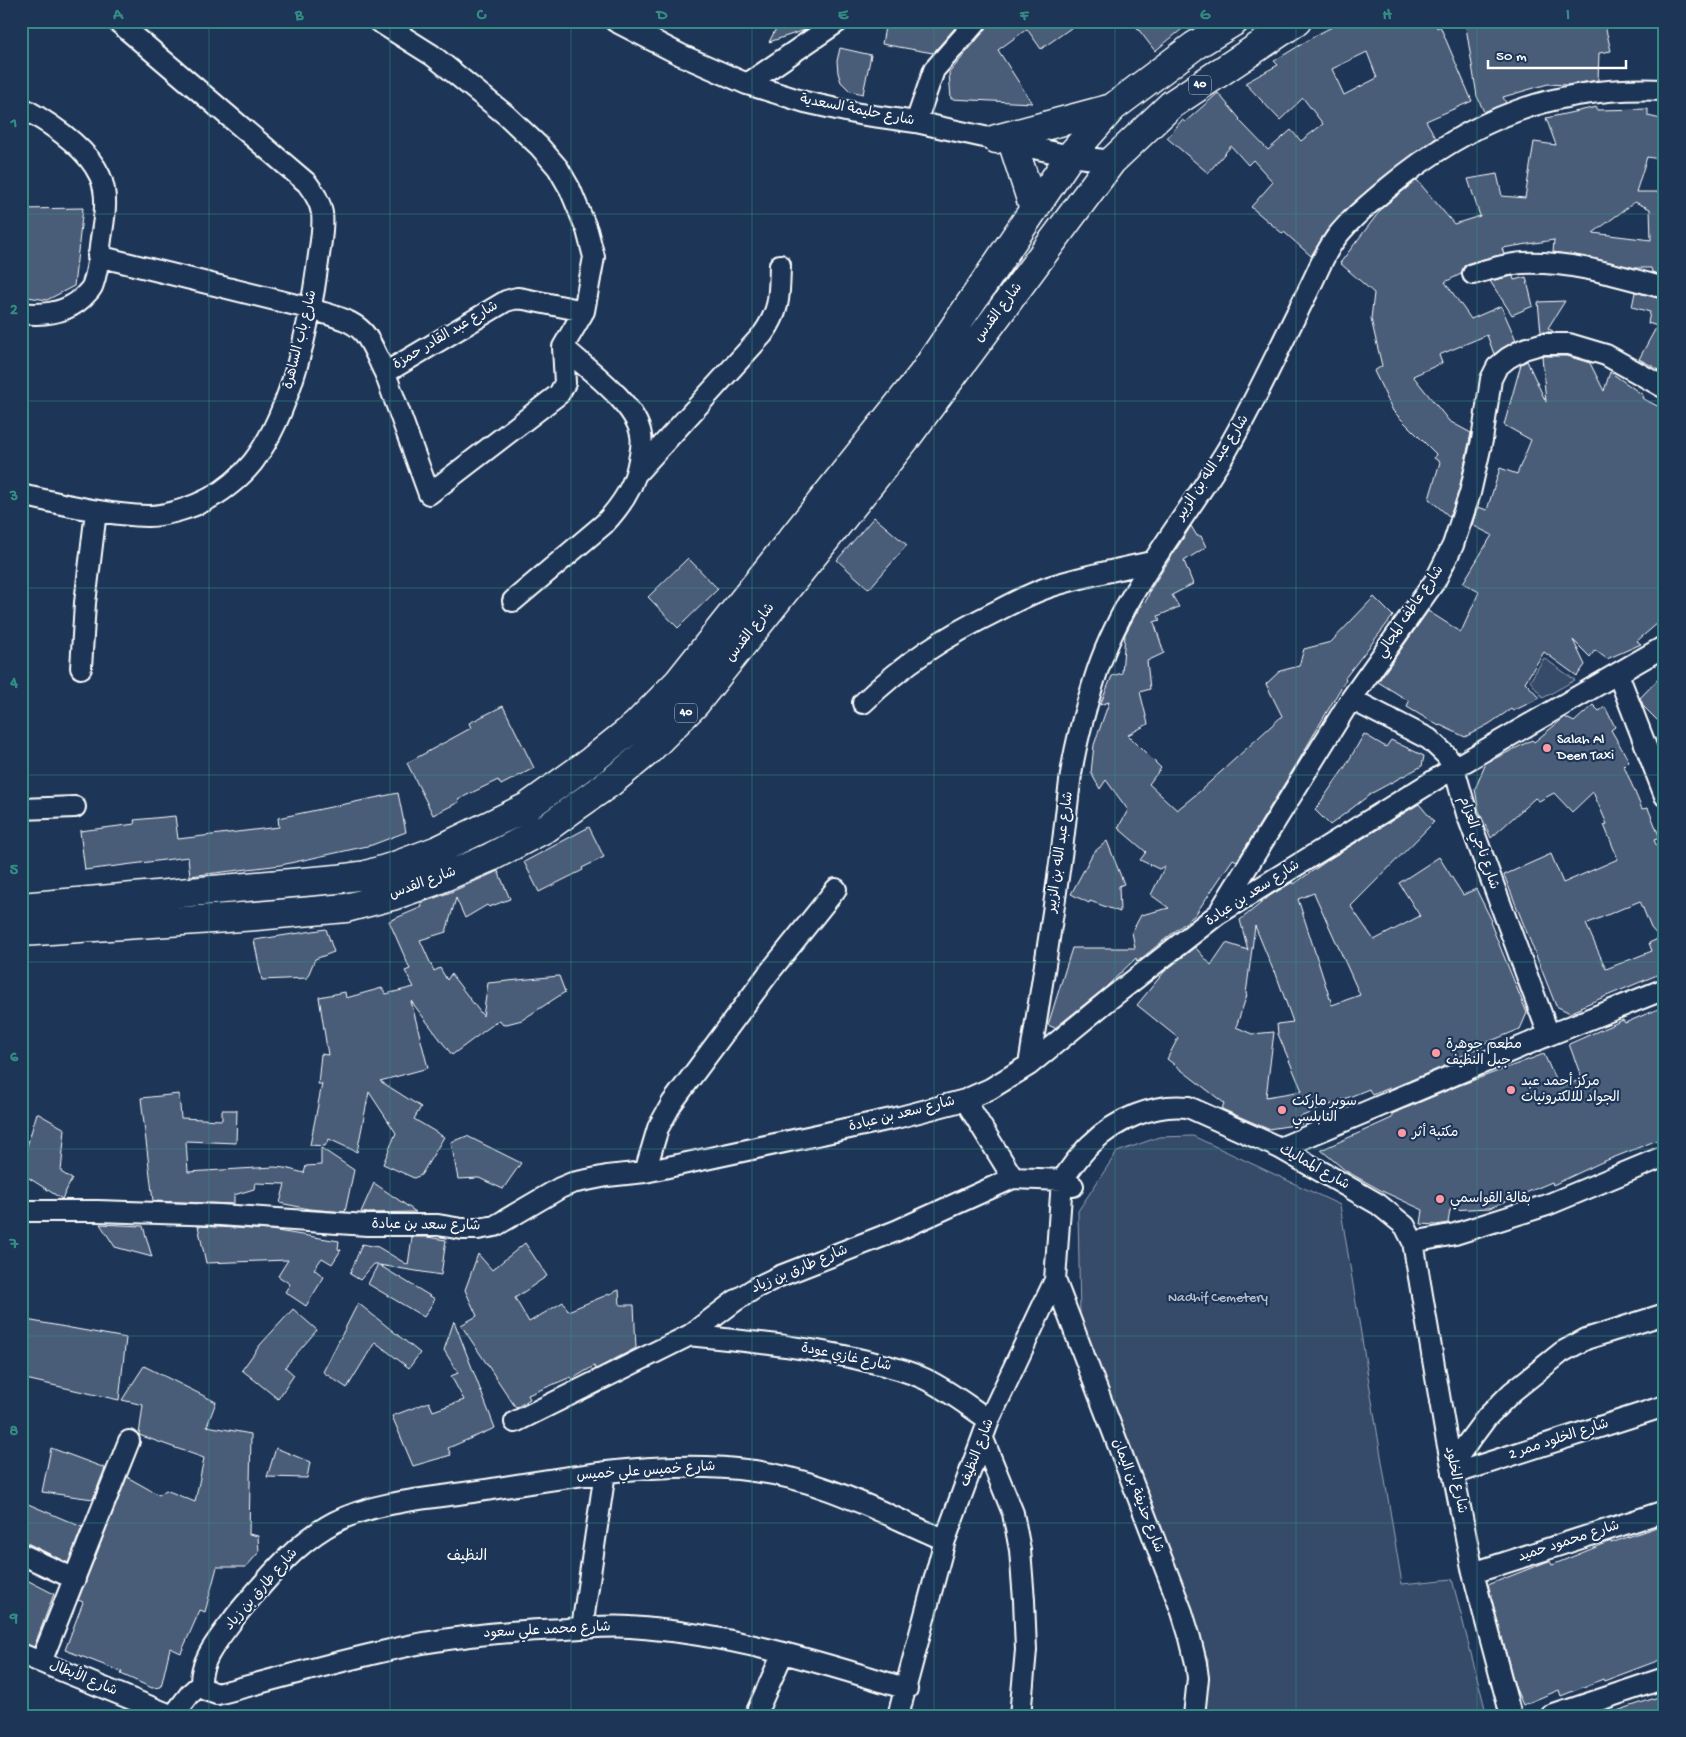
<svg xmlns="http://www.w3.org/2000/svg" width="1686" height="1737" font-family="'Gochi Hand','Playpen Sans Arabic',sans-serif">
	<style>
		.green { fill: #364b69; stroke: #9aa5b4 }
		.building { fill: #4a5d79; stroke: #fff; fill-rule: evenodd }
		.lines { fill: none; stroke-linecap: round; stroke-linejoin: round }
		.minor-casing { stroke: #fff; stroke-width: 24 }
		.highway-casing { stroke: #fff; stroke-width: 31 }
		.minor { stroke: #1d3557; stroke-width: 20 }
		.highway { stroke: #1d3557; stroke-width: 28 }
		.grid { fill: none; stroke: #338b84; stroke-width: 1; stroke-opacity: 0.55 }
		.poi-dot { fill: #ff9aa2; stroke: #1d3557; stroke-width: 2 }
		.labels { text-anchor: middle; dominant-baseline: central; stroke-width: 4.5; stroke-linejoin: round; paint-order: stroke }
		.shield { fill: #1d3557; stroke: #bbc2cd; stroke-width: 1 }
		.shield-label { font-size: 12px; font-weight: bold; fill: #fff }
		.street-label { font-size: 14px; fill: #fff; stroke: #1d3557 }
		.poi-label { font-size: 14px; fill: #fff; stroke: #1d3557; text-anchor: start }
		.park-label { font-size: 14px; fill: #b9c0ca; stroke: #1d3557 }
		.neighbourhood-label { font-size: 15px; fill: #fff; stroke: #1d3557 }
		.neatline { fill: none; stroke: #338b84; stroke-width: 2 }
		.grid-label { font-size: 16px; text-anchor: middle; font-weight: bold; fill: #338b84 }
	</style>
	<rect width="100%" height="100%" fill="#1d3557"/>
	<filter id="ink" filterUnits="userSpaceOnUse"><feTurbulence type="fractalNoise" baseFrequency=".02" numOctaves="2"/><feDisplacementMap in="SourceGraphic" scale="10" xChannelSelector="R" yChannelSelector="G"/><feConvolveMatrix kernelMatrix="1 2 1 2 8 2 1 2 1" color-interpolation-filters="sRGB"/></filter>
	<g filter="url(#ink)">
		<!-- green -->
		<path class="green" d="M1544,658L1575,680L1543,698L1530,681Z
			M1193,1136L1340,1205L1402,1584L1452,1579L1487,1716H1203L1208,1660L1080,1317L1078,1211L1117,1152L1159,1137Z"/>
		<!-- building -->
		<path class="building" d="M780,21H818L805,30L769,42Z
			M886,21H961L933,53L882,44Z
			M989,21H1081L1041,49L1027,29L998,50L1032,103L951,99L949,73L986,29Z
			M1132,21H1192L1155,51Z
			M1344,21H1435L1437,28L1440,26L1472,101L1426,121L1436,138L1382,178L1349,206L1327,230L1311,256L1284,232L1283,234L1251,207L1273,182L1253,160L1248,165L1231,146L1208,173L1167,138L1182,120L1185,122L1218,93L1240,119L1239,120L1268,150L1291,130L1301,141L1323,124L1303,98L1280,120L1245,83L1278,65L1274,61L1320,33ZM1367,52L1377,78L1344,95L1332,69Z
			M1465,21H1604L1611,51L1599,53L1598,80L1567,85L1548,84L1503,97L1506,103L1484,112L1477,96Z
			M840,48L871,55L863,94L850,91L841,82L838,73L837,61Z
			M1597,107V110L1648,109V116L1665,120V160L1647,157L1636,192H1665V276L1652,272L1651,268H1636L1597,259L1553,252L1554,240L1502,248L1504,254L1469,263L1464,266L1461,274L1445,282L1471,319L1501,306L1516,340L1494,354L1487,335L1439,355L1442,363L1413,376L1449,421L1471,433L1459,490L1450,517L1429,499L1440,462L1434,458L1436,454L1393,411L1374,371L1382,366L1371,319L1374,293L1340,263L1383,207L1417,180L1454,224L1480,216L1468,179L1497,174L1502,196L1525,198L1534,142L1556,145L1546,118ZM1635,202L1650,209L1651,240L1593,233Z
			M83,208L74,286L47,300L21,296V209Z
			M1513,276L1514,280L1526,277L1533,306L1512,315L1490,281Z
			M1635,292L1665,300V373L1639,359L1657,326L1648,323L1650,312L1632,307Z
			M1565,301L1548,328L1554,332H1541L1538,302Z
			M1542,356H1567L1590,363L1604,391L1610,372L1643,395L1642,398L1665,410V617L1637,641L1641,644L1607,659L1595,650L1590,657L1573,640L1585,665L1577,676L1544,652L1525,682L1540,698L1513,711L1511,709L1489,724L1465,737L1440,725L1439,726L1407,707L1409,701L1378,682L1428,611L1461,632L1479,592L1463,583L1492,535L1472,525L1478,507L1487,510L1500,468L1517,474L1531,440L1504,425L1521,364L1527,361L1546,402Z
			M874,517L907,545L869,589L837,560Z
			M1191,526L1197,536H1201L1206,547L1184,561L1193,584L1172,595L1179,607L1158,616L1160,620L1154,622L1164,653L1147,661L1150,689L1140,692L1148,724L1128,735L1161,768L1149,784L1177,810L1199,792L1282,716L1266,684L1280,671L1299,666L1304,649L1331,642L1374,597L1393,616L1345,678L1346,679L1299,760L1237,861L1233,859L1195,915L1137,962L1136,958L1105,988L1055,1028L1048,1025L1072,948H1135L1132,932L1141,915L1169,908L1151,895L1165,866L1159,869L1140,860L1146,852L1118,828L1128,810L1106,780L1100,789L1091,773L1094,745L1109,702L1100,705L1112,676L1122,673L1125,634L1137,612L1147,599L1150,590Z
			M688,558L718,589L678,628L648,597Z
			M1665,672V714L1658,721L1644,707L1640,698Z
			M1593,705L1599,711L1605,707L1615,727L1611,730L1629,761L1624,766L1642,809L1648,808L1660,838L1654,840L1665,864V977L1662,973L1580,1007L1581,1008L1570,1013L1556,1006L1504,875L1551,854L1563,883L1618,859L1604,825L1607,824L1593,792L1572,812L1554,793L1539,801L1535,798L1491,838L1479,811L1475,789L1486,763L1532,740L1534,742L1565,717L1574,722ZM1640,901L1651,928L1660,938L1649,943L1652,951L1606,969L1586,924Z
			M503,706L534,768L501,785L498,780L467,795L458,800L459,802L433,815L407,763L471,728L469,723Z
			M1364,734L1386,747L1391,740L1424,756L1422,766L1372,793L1330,825L1315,810L1345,767Z
			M398,793L406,832L372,845L281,865L190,876L188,857L85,870L80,831L135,824L134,820L175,816L178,839L279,827L278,818Z
			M1419,804L1434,822L1351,906L1352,908L1374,940L1420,916L1399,883L1439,857L1463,895L1476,889L1492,921L1490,922L1527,1013L1520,1029L1481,1045L1483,1046L1448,1062L1449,1064L1390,1089V1088L1372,1095L1369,1089L1300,1117L1302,1124L1268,1129L1222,1109L1224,1103L1167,1059L1178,1038L1137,1005L1164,972L1195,947L1211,965L1226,943L1248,950L1240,920L1271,895L1293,882L1294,884L1331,858ZM1314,893L1360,995L1332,1005L1298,899ZM1255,926L1274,972L1275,971L1293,1022L1277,1024L1278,1034L1302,1091L1266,1097L1274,1032L1252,1034L1236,1027L1247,995L1246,994Z
			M589,827L604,857L582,868L583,870L539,892L524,862Z
			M1107,841L1124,884L1119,886L1120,912L1090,901L1089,903L1071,894L1093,853Z
			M498,871L510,899L489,907L487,905L465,918L456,898L446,932L420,940L434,971L440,968L447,980L451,974L483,1016L488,983L559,976L565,992L522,1020L503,1025L499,1020L452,1055L411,1001L428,1068L380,1081L421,1107L414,1119L444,1137L421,1175L414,1178L383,1164L396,1133L369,1092L357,1152L329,1139L325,1146L310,1145L322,1084H318L321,1054L328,1055L319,997L345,992L346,998L382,988L386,994L414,987L405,971L410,969L389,921L422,907L421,903L451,892Z
			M326,929L334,952L315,959L307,978L262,980L254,940Z
			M1665,1006V1137L1600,1163L1553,1185L1552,1182L1490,1208L1450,1210L1448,1223L1436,1225L1421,1224L1423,1210L1384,1192L1346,1171L1321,1150L1392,1118V1114L1458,1086L1544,1054L1559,1088L1582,1079L1569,1044L1623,1020L1625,1023Z
			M179,1094L181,1118L222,1120V1110H237L236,1143L186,1141L188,1172L274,1167L285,1168L304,1173L306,1166L321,1165V1148L354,1170L345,1212L309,1209L280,1203L285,1184L255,1183L254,1189L234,1195V1204L153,1201L141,1098Z
			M37,1113L65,1129L61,1172L72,1179L62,1199L21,1173V1166Z
			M467,1136L521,1163L503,1189L479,1178L458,1179L451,1142Z
			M374,1183L416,1212L367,1213L361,1212Z
			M100,1224L143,1226L152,1257L115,1247Z
			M198,1226L271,1230L339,1241L338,1249L341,1250L332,1264L322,1258L314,1269L324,1277L306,1306L285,1292L290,1284L278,1276L288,1260L206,1263Z
			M412,1237H427L446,1240L441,1275L379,1265L435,1299L424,1317L368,1284L378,1264H374L360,1280L350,1274L362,1244L378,1247L408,1265Z
			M525,1243L547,1276L515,1298L529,1322L563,1302L568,1311L619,1290L620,1305H634L636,1348L596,1369L594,1366L572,1379L571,1377L528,1395L530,1399L516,1408L461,1325L477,1316L465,1290L478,1254L492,1270Z
			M358,1303L420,1353L409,1368L375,1342L347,1388L323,1372Z
			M293,1309L317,1330L285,1367L294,1375L278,1399L242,1370L260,1345Z
			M21,1319L126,1338L119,1400L21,1378Z
			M454,1321L495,1428L448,1448L451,1455L413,1466L392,1416L429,1402L433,1411L464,1400L451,1376L458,1373L444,1350Z
			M144,1366L216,1402L207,1426L251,1434L249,1534L258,1536L259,1552L246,1567H217L205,1612L200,1610L181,1653L170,1648L161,1687L152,1688L121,1674L122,1672L65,1650L83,1602L78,1600L127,1477L159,1495L166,1490L195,1502L204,1458L139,1435L143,1405L122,1400Z
			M51,1448L105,1468L93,1499L42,1492Z
			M276,1448L310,1462L307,1478L267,1477Z
			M21,1501L82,1527L68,1563L21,1540Z
			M1665,1524V1658L1604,1681L1603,1679L1561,1696L1559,1690L1523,1705L1515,1687L1488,1585L1546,1562L1550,1561L1552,1565L1611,1541V1543Z
			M21,1577L54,1594L34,1647L21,1642Z
			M1661,1696L1665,1706V1716H1612L1611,1713Z"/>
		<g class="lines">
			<defs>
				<path id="minor" d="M378,21L432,55L506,115L539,146L558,168L570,189L587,230L594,257L584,311L563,347C586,368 636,403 641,435C643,445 640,455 638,465C634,487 619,508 604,524L513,601
					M615,21L681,55L747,84L805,102L859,114L916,122L1070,156L1112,161
					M747,84L839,21
					M21,107C48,122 87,147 100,176C109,197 104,218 101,239C99,254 98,271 93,284C92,288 89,291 87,293C70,313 46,316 21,313
					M916,122L934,70L977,21
					M98,256L312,309C328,315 349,318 362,331C372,341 378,360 385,373L506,301L517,298L524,299L584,311
					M1473,274C1490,269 1506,264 1523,263C1571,261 1619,276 1665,288
					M385,373L429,494L559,394L565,383L563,347
					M636,474L763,334C781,309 779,294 780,265
					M21,495C63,504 105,515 148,516C166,516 194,507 210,498C225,490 242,476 253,462C291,412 310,324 318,262C320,246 324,229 322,213C320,201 314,193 307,183L117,21
					M81,668L85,603L96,511
					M1618,674L1665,796
					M1351,699L1429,739L1446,755L1454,768L1467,814L1549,1035
					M863,703C904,663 946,636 997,611C1014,602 1033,592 1052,586C1085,576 1119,569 1152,562
					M21,809L75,807
					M1221,909L1351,699L1435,581L1453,545L1470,493L1482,440L1491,379L1497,367L1508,358L1524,349L1541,344H1569L1606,355L1665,388
					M1029,1065C1040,997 1051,930 1060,863C1065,831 1067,799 1072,768C1077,738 1085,710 1094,681C1120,595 1181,526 1227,450C1256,400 1279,348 1305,297C1314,280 1321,261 1331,245C1344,224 1370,203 1389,187C1472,118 1556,85 1665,90
					M965,1100L1013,1178
					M1280,1148L1549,1035L1665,989
					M645,1172L658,1128L672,1103L768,974L836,889
					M1062,1180C1071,1168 1080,1154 1091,1144C1115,1120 1154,1103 1188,1107L1280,1148L1378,1204L1405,1226L1413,1242L1446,1436L1473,1573L1511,1716
					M21,1211H97L220,1215L367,1225H438L462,1229H478L495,1226L560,1188L572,1183L607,1176L645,1172L896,1118L965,1100L990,1089L1029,1065L1111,998L1218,914L1454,768L1665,646
					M1413,1242L1455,1234L1547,1205L1665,1156
					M1055,1280L1182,1612L1190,1638L1196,1663L1198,1678L1194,1716
					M690,1335C751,1342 812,1347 871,1362C889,1366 908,1371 925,1379C948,1390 968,1406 989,1420
					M515,1422L690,1335L735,1301L757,1287L780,1276L896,1231L1013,1178L1062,1180L1073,1186
					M983,1439L1013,1513L1020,1550L1024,1600L1026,1650L1020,1716
					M1452,1464L1487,1417L1512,1392L1562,1352L1586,1339L1665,1314
					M1453,1474L1665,1406
					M21,1554L75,1579
					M1473,1573L1665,1511
					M582,1628L605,1472
					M21,1654L173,1716
					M41,1662L129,1441
					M907,1689C817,1661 725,1633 630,1627C609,1625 587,1628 566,1629C518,1630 470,1635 423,1643C354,1656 285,1677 217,1694L208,1691L201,1684C200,1660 218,1640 232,1621C241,1608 252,1597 262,1585C283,1561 306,1537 335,1522C373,1502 430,1498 472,1492C564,1478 660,1458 754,1471C821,1479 884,1514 945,1540
					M173,1716L190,1694L201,1684
					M755,1716L783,1653
					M898,1716L945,1540L989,1420L1055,1280L1062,1180
					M1551,1716L1665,1678"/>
				<path id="highway" d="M996,139L1112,108
					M1013,144L1034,209
					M21,907L337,879L366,875L392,867L438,850L527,807L591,761L635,726L679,681L922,375L1070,156L1112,108L1194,46L1235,21
					M21,932L256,916L346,908L392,896L435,881L491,857L548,827L574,808L611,782L646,753L695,704L908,436L1112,161L1171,105L1297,21"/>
			</defs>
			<!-- minor casing -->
			<use href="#minor" class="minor-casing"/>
			<!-- highway casing -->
			<use href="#highway" class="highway-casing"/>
			<!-- minor -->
			<use href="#minor" class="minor"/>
			<!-- highway -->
			<use href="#highway" class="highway"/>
		</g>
	</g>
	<!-- grid -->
	<path class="grid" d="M209,21V1716M390,21V1716M571,21V1716M752,21V1716M934,21V1716M1115,21V1716M1296,21V1716M1477,21V1716M21,214H1665M21,401H1665M21,588H1665M21,775H1665M21,962H1665M21,1149H1665M21,1336H1665M21,1523H1665"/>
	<!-- markers -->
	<g class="poi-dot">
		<circle cx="1547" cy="748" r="5"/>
		<circle cx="1436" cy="1053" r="5"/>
		<circle cx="1511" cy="1090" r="5"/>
		<circle cx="1282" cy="1110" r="5"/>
		<circle cx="1402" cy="1133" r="5"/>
		<circle cx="1440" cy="1199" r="5"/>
	</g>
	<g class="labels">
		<!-- shield labels -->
		<g class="shield">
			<rect x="1189" y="75.5" width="22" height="19" rx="4"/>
			<rect x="675" y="703.5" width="22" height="19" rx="4"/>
		</g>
		<g class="shield-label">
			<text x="1200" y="85">40</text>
			<text x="686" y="713">40</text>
		</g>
		<!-- street labels -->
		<g class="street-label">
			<text transform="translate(857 111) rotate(11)">شارع حليمة السعدية</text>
			<text transform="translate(999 313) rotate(-53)">شارع القدس</text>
			<text transform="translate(446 336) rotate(-31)">شارع عبد القادر حمزة</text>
			<text transform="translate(301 340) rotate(-76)">شارع باب الساهرة</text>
			<text transform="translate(1213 468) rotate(-57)">شارع عبد الله بن الزبير</text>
			<text transform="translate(1411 612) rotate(-56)">شارع عاطف المجالي</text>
			<text transform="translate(751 633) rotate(-52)">شارع القدس</text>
			<text transform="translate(1478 843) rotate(71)">شارع ناجي العزام</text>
			<text transform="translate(1061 852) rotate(-82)">شارع عبد الله بن الزبير</text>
			<text transform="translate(423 884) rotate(-20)">شارع القدس</text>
			<text transform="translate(1253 894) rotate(-33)">شارع سعد بن عبادة</text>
			<text transform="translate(902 1115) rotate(-14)">شارع سعد بن عبادة</text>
			<text transform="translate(1314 1168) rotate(29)">شارع المماليك</text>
			<text transform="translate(426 1226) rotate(1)">شارع سعد بن عبادة</text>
			<text transform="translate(800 1270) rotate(-23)">شارع طارق بن زياد</text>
			<text transform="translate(846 1358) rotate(12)">شارع غازي عودة</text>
			<text transform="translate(1559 1440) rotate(-18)">شارع الخلود ممر 2</text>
			<text transform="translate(978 1453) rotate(-69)">شارع النظيف</text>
			<text transform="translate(646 1472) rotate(-4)">شارع خميس علي خميس</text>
			<text transform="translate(1455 1480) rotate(79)">شارع الخلود</text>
			<text transform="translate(1137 1496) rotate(69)">شارع حذيفة بن اليمان</text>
			<text transform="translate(1569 1542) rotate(-18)">شارع محمود حميد</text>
			<text transform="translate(262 1590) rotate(-49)">شارع طارق بن زياد</text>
			<text transform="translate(547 1631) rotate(-3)">شارع محمد علي سعود</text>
			<text transform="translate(83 1679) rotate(22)">شارع الأبطال</text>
		</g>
		<!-- poi labels -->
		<g class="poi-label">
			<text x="1557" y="740">Salah Al<tspan x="1557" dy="16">Deen Taxi</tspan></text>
			<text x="1446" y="1045">مطعم جوهرة<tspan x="1446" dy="16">جبل النظيف</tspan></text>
			<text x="1521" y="1082">مركز أحمد عبد<tspan x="1521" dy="16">الجواد للالكترونيات</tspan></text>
			<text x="1292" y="1102">سوبر ماركت<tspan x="1292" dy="16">النابلسي</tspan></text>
			<text x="1412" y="1133">مكتبة أثر</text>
			<text x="1450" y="1199">بقالة القواسمي</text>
		</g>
		<!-- park labels -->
		<g class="park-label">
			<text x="1218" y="1298">Nadhif Cemetery</text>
		</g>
		<!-- neighbourhood labels -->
		<g class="neighbourhood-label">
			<text x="467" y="1557">النظيف</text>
		</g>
	</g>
	<!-- margin -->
	<rect width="1686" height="1737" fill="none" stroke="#1d3557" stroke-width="55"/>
	<!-- scale -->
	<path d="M1488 60v8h138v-8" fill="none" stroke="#ffffff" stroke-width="2.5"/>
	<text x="1496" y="60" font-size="15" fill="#ffffff" stroke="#1d3557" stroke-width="4" paint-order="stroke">50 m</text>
	<rect x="28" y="28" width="1630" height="1682" class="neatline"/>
	<g class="grid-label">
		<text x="118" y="19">A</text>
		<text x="299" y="19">B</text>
		<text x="481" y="19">C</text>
		<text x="662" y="19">D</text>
		<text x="843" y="19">E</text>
		<text x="1024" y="19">F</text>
		<text x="1205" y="19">G</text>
		<text x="1387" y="19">H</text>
		<text x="1568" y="19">I</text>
		<text x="14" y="127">1</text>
		<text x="14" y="314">2</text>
		<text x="14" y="500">3</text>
		<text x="14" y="687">4</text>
		<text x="14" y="874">5</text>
		<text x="14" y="1061">6</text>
		<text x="14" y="1248">7</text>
		<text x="14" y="1435">8</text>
		<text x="14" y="1622">9</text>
	</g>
</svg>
